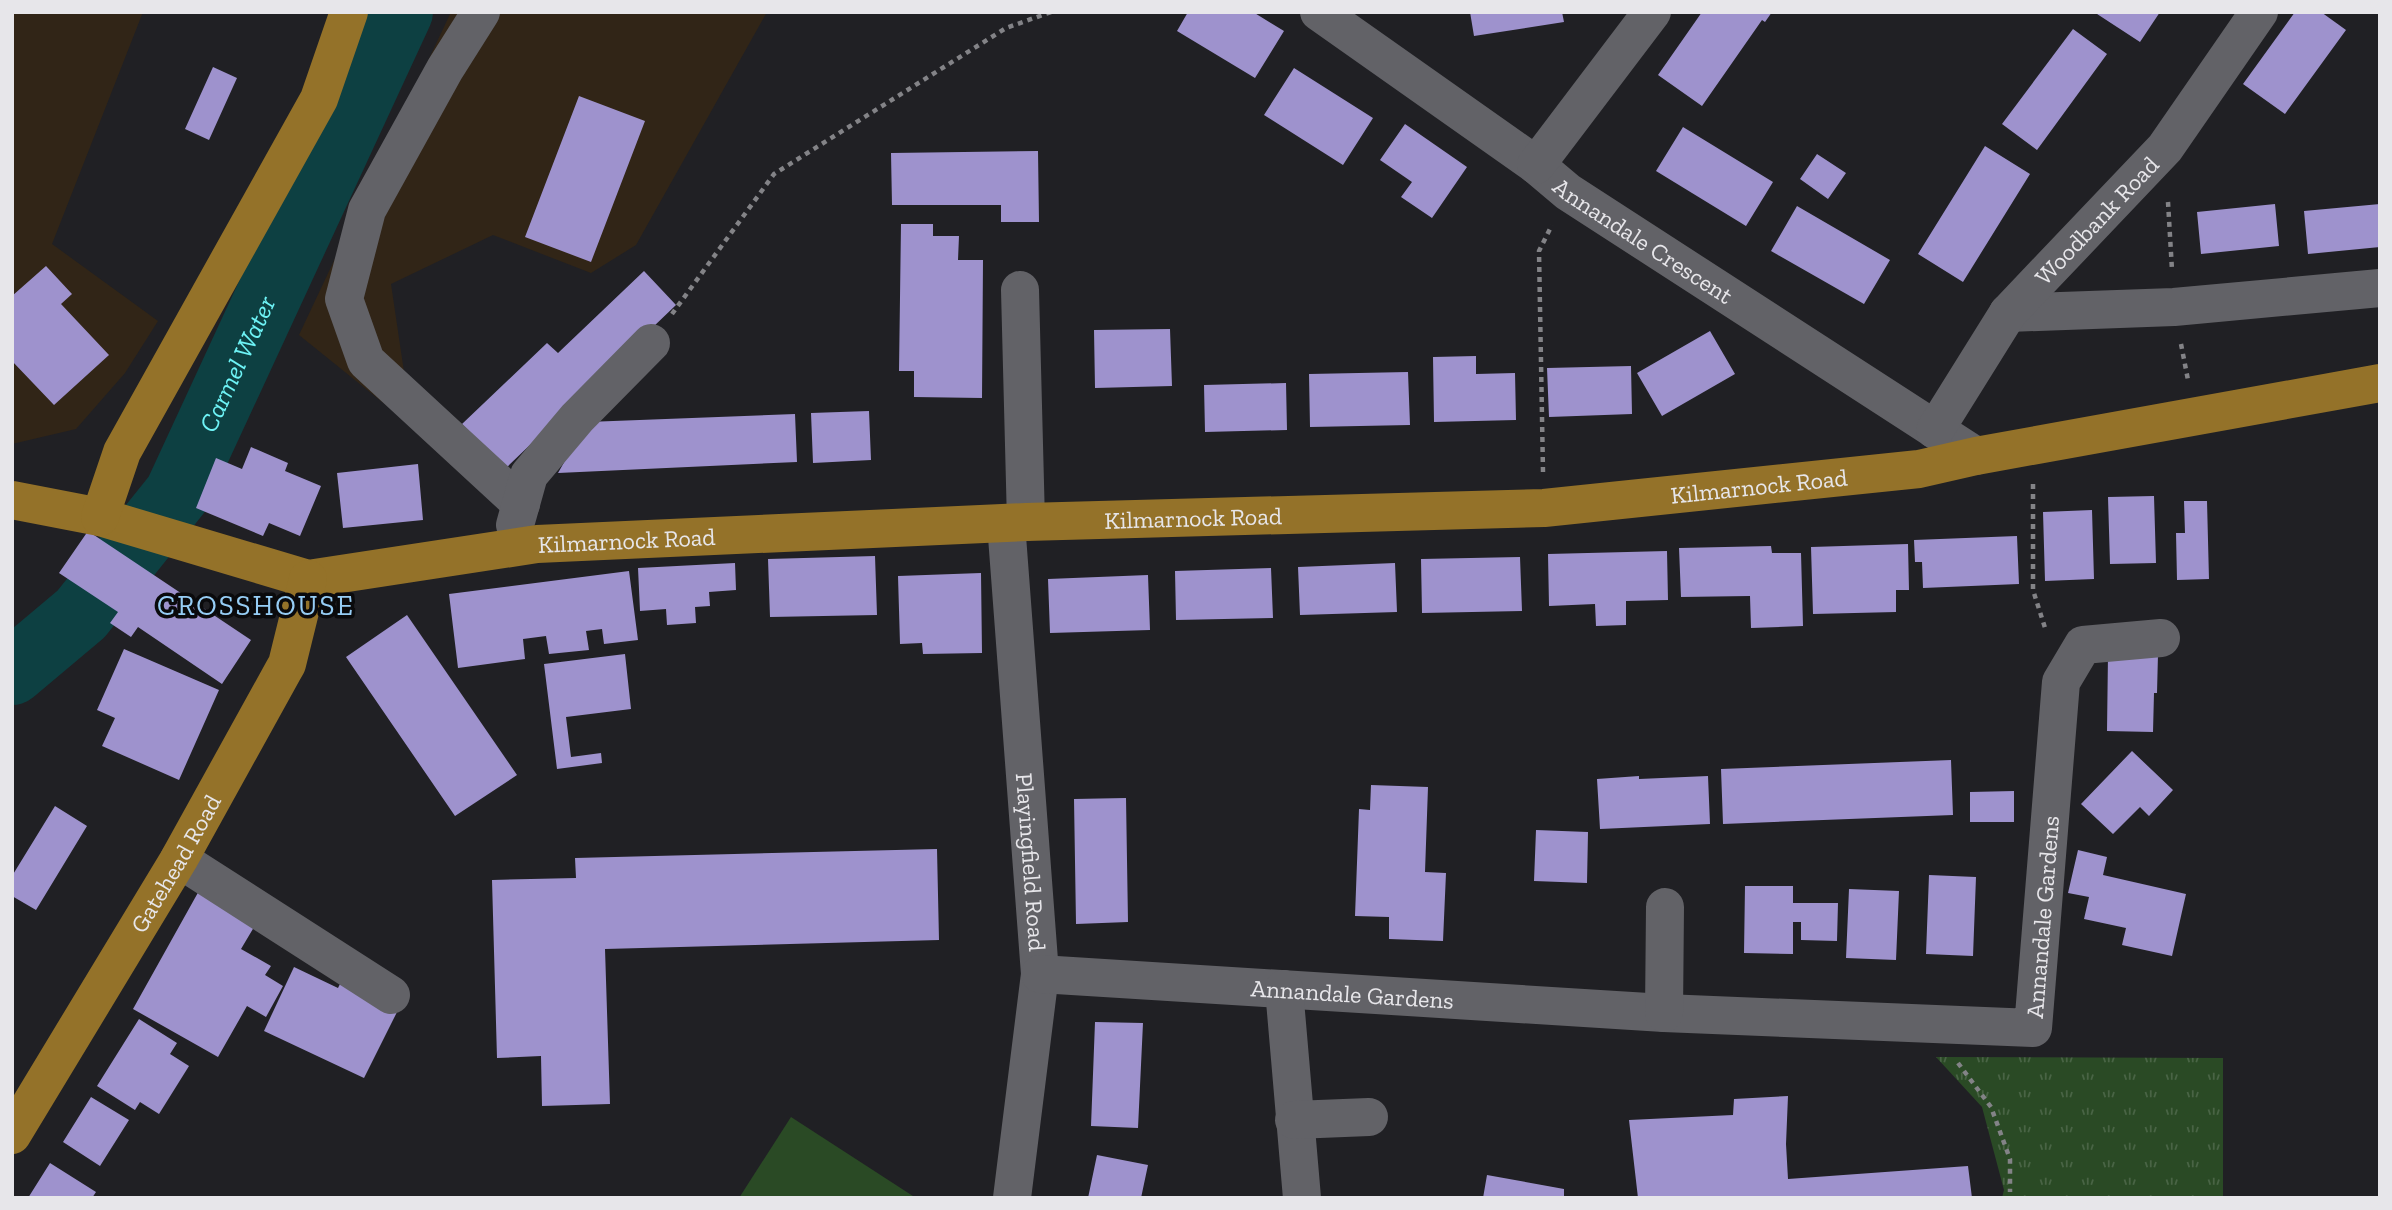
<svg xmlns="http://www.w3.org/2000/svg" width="2392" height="1210" font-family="'Zilla Slab',serif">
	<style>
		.industrial { fill: #312517 }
		.green { fill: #2a4a25 }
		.park { fill: url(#park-tufts) }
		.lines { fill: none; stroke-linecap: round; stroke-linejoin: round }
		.river { stroke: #0d4042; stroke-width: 66 }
		.building { fill: #9e92cd }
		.path { stroke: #838387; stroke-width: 4.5; stroke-dasharray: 5 5; stroke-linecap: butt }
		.minor { stroke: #626267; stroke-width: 38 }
		.major { stroke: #947229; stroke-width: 38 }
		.labels { text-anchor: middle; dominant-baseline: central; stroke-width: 7; stroke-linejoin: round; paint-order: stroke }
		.street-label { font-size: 24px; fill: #e7e6ea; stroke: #0a0a0c }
		.water-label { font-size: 26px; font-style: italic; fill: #6ef3f6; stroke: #0a0a0c }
		.quarter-label { font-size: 28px; letter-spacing: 2px; fill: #96cdf5; stroke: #0a0a0c }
	</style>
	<defs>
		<pattern id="park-tufts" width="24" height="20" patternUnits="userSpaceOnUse" patternTransform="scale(1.75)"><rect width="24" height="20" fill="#2a4a25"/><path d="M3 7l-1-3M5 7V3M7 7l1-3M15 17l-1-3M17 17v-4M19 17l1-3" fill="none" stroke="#496445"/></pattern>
	</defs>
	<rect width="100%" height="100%" fill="#202024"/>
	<!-- industrial -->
	<path class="industrial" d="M12,12H143L52,244L158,321L125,373L76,429L12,444Z
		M451,12H767L636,245L591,273L493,235L391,284L412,426L299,335Z"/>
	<!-- green -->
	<path class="green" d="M791,1117L916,1198H739Z"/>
	<!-- park -->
	<path class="park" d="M1936,1057L2223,1058V1198H2002L2004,1190L1982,1107Z"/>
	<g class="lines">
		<!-- river -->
		<path class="river" id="s1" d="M12,672L81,614L177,494L400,12"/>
	</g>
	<!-- building -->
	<path class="building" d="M1188,12H1253L1284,31L1255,78L1177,31Z
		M1470,12H1562L1564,22L1474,36Z
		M1702,12H1772L1765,22L1762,20L1702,106L1658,75Z
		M2094,12H2160L2140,42Z
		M2295,12H2321L2346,30L2285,114L2243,84Z
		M2073,29L2107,54L2037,150L2002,124Z
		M213,67L237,78L209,140L185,129Z
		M1294,68L1373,118L1343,165L1264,115Z
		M579,96L645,121L591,262L525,237Z
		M1405,124L1467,167L1432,218L1401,197L1412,182L1380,160Z
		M1683,127L1773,182L1746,226L1656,171Z
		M1985,146L2030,174L1963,282L1918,254Z
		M1038,151L1039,222H1001V205H892L891,153Z
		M1817,154L1846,173L1828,199L1800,179Z
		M2275,204L2279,246L2201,254L2197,212Z
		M2380,204V247L2308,254L2304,211Z
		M1797,206L1890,260L1864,304L1771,251Z
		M901,224H933V236H959L958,260H983L982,398L914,397V371H899Z
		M46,266L72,294L61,304L109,355L54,405L12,361V296Z
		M644,271L676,305L505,469L462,424L547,343L558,353Z
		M1170,329L1172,386L1095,388L1094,330Z
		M1710,331L1735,374L1662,416L1637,373Z
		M1476,356V374L1515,373L1516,420L1434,422L1433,357Z
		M1631,366L1632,414L1549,417L1547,368Z
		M1408,372L1410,425L1310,427L1309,374Z
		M1286,383L1287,430L1205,432L1204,385Z
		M869,411L871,460L813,463L811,413Z
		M795,414L797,462L558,473L587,422Z
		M251,447L288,463L285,471L321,486L300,536L269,523L263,536L196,508L216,458L242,469Z
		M418,464L423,520L343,528L337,473Z
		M2154,496L2156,563L2110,564L2108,497Z
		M2184,501H2207L2209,579L2177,580L2176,533H2185Z
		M2092,510L2094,579L2045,581L2043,512Z
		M88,531L251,640L222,684L138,627L131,637L110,623L118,612L59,573Z
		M2017,536L2019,584L1923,588L1922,562H1915L1914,540Z
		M1908,544L1909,590H1896V612L1813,614L1811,547Z
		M1771,546L1772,553H1801L1803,626L1751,628L1750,596L1681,597L1679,548Z
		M1667,551L1668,600L1626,601V625L1596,626L1595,604L1549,606L1548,554Z
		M875,556L877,615L770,617L768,559Z
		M1520,557L1522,611L1422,613L1421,559Z
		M735,563L736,590L709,592L710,606L695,607L696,623L667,625L666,609L640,611L638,568Z
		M1395,563L1397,612L1300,615L1298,567Z
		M1271,568L1273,618L1176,620L1175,571Z
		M629,571L638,640L604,644L602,629L586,631L589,650L549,654L546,636L523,639L525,659L458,668L449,594Z
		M981,573L982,653L923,654L922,643L900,644L898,576Z
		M1148,575L1150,630L1050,633L1048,579Z
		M407,615L517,775L455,816L346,657Z
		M124,649L219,690L179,780L102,746L115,718L97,710Z
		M625,654L631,709L566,717L571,757L601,753L602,763L557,769L544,664Z
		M2108,654H2158L2157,693H2154L2153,732L2107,731Z
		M2132,751L2173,790L2149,816L2140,807L2113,834L2081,804Z
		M1951,760L1953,815L1723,824L1721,769Z
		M1639,776V779L1708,776L1710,824L1600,829L1597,779Z
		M1371,785L1428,787L1425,872L1446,873L1443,941L1389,939V917L1355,916L1359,809L1370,810Z
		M2014,791V822H1970V792Z
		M1126,798L1128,922L1076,924L1074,799Z
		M55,806L87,826L36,910L12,896V876Z
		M1536,830L1588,832L1587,883L1534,881Z
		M937,849L939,940L605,949L610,1104L542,1106L541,1056L497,1058L492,880L576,878L575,858Z
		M2078,850L2107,857L2103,875L2186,894L2172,956L2122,945L2126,928L2084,919L2089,897L2068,893Z
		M1929,875L1976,877L1973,956L1926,954Z
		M1745,886H1793V903H1838L1837,941L1801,940V922H1793V954L1744,953Z
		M200,889L257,922L241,949L271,966L265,975L283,986L266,1017L247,1006L218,1057L133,1009Z
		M1849,889L1899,891L1896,960L1846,958Z
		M294,967L338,988L340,984L397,1012L364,1078L264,1031Z
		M139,1019L177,1043L170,1054L189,1066L159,1114L140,1102L135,1110L97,1086Z
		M1095,1022L1143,1023L1138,1128L1091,1126Z
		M1788,1096L1786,1144L1788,1179L1968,1166L1972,1198H1638L1629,1120L1733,1115L1734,1099Z
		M91,1097L129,1120L100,1166L63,1142Z
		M1097,1155L1148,1165L1141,1198H1088Z
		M50,1163L96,1192L92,1198H28Z
		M1487,1175L1564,1189V1198H1483Z"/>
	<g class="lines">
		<!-- path -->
		<path class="path" d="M2168,202L2172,270
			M672,314L774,174L1006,28L1051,12
			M2181,344L2188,380
			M1543,472L1539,251L1552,225
			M2033,484V590L2046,631
			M1958,1063L1991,1107L2010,1159V1192"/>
		<!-- minor -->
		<g class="minor">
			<path d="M481,12L445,69L367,210L344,299L366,361L521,504"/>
			<path id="s2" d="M1319,12L1536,165L1568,192L1976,456"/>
			<path d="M1536,165L1652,12"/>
			<path d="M1020,290L1026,522"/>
			<path d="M2008,313L2174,307L2380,288"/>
			<path id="s3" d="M1935,430L2008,313L2165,148L2259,12"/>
			<path id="s4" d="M1006,523L1040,974L1012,1198"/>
			<path d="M515,525L529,475L577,418L651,343"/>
			<path d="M179,859L391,995"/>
			<path id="s5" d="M1040,974L1664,1013L2033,1028L2061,682L2083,645L2161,638"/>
			<path d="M1284,989L1302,1198"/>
			<path d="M1664,1013L1665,907"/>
			<path d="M1294,1120L1369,1117"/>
		</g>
		<!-- major -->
		<g class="major">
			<path id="s6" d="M12,500L100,517L308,579L537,544L1026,522L1544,508L1919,469L1976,456L2380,383"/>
			<path d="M100,517L122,452L319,99L349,12"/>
			<path id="s7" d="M12,1135L179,859L283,671L287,664L308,579"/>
		</g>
	</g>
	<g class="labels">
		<!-- street labels -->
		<g class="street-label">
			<text stroke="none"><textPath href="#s3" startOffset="266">Woodbank Road</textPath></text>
			<text stroke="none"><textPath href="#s2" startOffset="397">Annandale Crescent</textPath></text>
			<text stroke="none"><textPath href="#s6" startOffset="1762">Kilmarnock Road</textPath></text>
			<text stroke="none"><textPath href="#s6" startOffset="1195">Kilmarnock Road</textPath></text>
			<text stroke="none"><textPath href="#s6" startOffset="628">Kilmarnock Road</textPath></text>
			<text stroke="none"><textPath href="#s4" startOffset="340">Playingfield Road</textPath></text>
			<text stroke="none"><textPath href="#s7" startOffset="317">Gatehead Road</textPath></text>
			<text stroke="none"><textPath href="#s5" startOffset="1106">Annandale Gardens</textPath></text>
			<text stroke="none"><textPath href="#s5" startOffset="313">Annandale Gardens</textPath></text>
		</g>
		<!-- water labels -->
		<g class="water-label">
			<text stroke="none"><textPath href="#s1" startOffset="387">Carmel Water</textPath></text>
		</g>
		<!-- quarter labels -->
		<g class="quarter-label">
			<text x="256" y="605">CROSSHOUSE</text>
		</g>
	</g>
	<!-- border -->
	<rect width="2392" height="1210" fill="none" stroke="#e7e6ea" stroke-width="28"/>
</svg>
